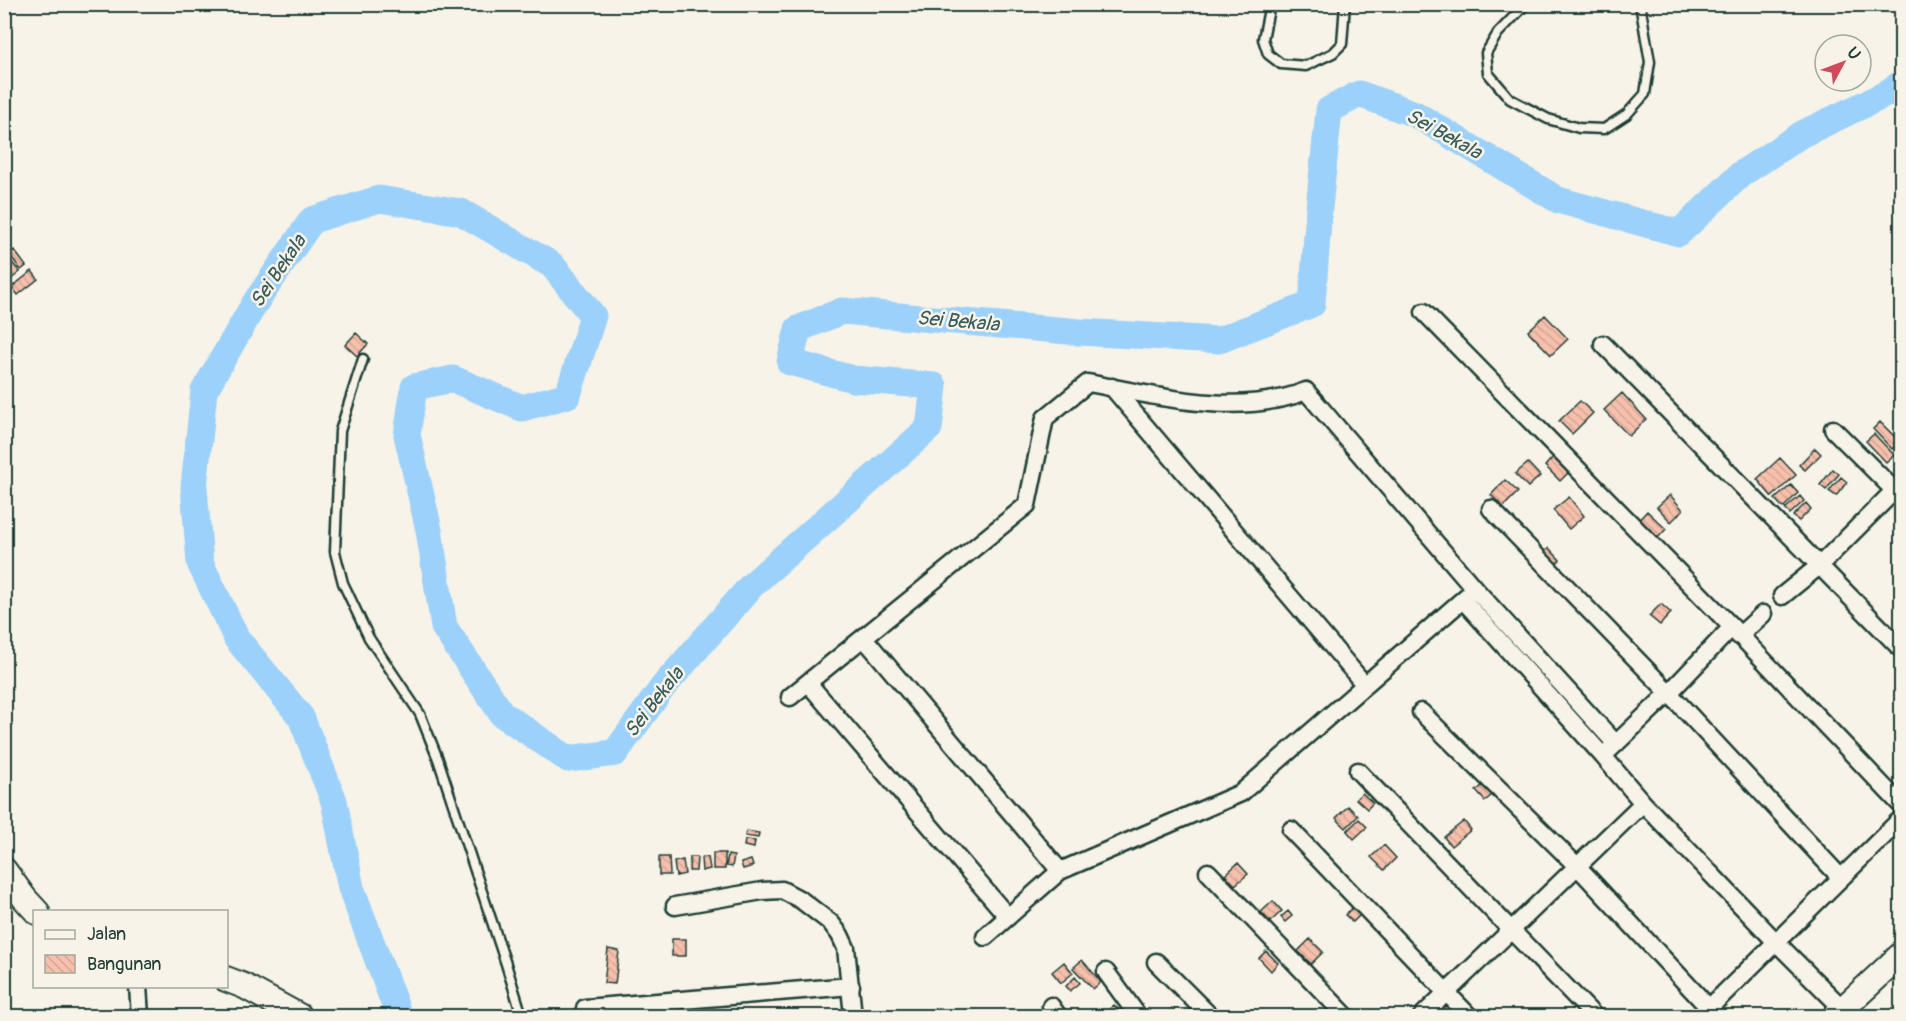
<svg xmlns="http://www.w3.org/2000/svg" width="1906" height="1021" font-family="Pangolin,sans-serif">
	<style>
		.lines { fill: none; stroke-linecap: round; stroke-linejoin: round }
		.river { stroke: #9bd1fa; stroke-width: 27 }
		.building { fill: url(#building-back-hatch); stroke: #1f3d34; stroke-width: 1.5 }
		.lane-casing { stroke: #1f3d34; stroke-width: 13 }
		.street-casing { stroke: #1f3d34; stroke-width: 21 }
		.secondary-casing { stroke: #1f3d34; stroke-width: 28 }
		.lane { stroke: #f7f3e8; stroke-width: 8 }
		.street { stroke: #f7f3e8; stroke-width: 16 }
		.secondary { stroke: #f7f3e8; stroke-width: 24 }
		.labels { text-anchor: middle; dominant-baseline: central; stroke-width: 5; stroke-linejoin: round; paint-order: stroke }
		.water-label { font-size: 20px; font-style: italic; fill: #385b5c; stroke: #f7f3e8 }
	</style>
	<defs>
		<pattern id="building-back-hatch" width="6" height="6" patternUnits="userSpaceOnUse" patternTransform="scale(1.5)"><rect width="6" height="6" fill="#f7c0ac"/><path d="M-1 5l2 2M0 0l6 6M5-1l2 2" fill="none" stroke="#d3a695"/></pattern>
	</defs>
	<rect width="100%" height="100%" fill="#f7f3e8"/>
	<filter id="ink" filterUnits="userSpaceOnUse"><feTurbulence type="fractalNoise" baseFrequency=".0167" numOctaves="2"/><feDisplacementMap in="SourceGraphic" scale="12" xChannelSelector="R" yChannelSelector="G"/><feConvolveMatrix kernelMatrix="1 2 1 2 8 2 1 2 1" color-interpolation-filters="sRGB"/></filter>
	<g filter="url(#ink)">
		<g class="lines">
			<!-- river -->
			<path class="river" d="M399,1016L351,888L334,801L301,717L237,639L200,563L194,487L204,391L255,303L312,220L379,199L461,212L552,265L593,316L568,395L522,408L453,379L414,387L407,435L429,530L444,627L502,714L568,759L615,753L663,687L752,585L929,428L934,386L853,379L790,362L798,329L842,311L1079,332L1219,340L1312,304L1319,208L1329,110L1359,94L1415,114L1558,200L1679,233L1741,174L1802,134L1884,95L1902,83"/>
		</g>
		<!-- building -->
		<path class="building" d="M14,250L26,266L21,270L9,254Z
			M8,258L20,272L4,285V261Z
			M32,271L38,279L18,295L12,287Z
			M1545,315L1568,339L1551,355L1528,331Z
			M356,333L368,344L357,356L345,345Z
			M1622,393L1646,419L1629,436L1604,410Z
			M1580,401L1593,413L1572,434L1559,421Z
			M1880,422L1900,442L1892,449L1873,429Z
			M1874,434L1894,455L1886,462L1866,441Z
			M1815,448L1821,454L1805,470L1799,465Z
			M1554,456L1570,471L1560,481L1545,466Z
			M1780,458L1796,475L1772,497L1757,479Z
			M1528,463L1540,476L1528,487L1515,474Z
			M1833,469L1839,474L1826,490L1820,485Z
			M1841,477L1847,482L1836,496L1829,491Z
			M1505,480L1518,492L1503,507L1491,495Z
			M1791,485L1798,493L1783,508L1775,499Z
			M1670,495L1683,510L1671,522L1657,507Z
			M1800,496L1804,501L1790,514L1785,509Z
			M1569,497L1584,516L1569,529L1553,510Z
			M1806,503L1811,509L1799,521L1793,516Z
			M1647,511L1666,529L1656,540L1637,522Z
			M1549,548L1560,560L1553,567L1541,554Z
			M1661,604L1671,613L1660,625L1649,616Z
			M1483,785L1492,795L1485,801L1476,791Z
			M1362,793L1373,803L1367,809L1356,799Z
			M1348,806L1358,816L1346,828L1336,818Z
			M1359,819L1367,827L1354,839L1347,831Z
			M1464,821L1471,830L1451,846L1444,837Z
			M746,831L759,833L758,838L745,836Z
			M745,840L755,841L754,848L744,846Z
			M1384,845L1396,858L1384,870L1371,857Z
			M713,853H725V869H713Z
			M728,855L734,856L732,867L726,866Z
			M659,857H669L670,875H659Z
			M690,857H697L696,871H689Z
			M708,857L710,869L702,871L701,858Z
			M683,860L685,874L676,876L674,862Z
			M751,860L753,866L743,869L741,863Z
			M1238,863L1248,874L1235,885L1225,875Z
			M1273,901L1282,911L1270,922L1261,912Z
			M1352,908L1360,915L1353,922L1345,915Z
			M1288,911L1292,916L1285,922L1281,917Z
			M672,939H686V956H672Z
			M1310,939L1323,952L1311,964L1298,951Z
			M608,949L619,951L615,984L604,983Z
			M1266,951L1278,963L1271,971L1259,958Z
			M1082,960L1101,982L1093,989L1073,968Z
			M1064,962L1073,973L1061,983L1052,972Z
			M1075,977L1080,983L1070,991L1066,986Z
			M1114,1005L1124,1016H1108L1105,1013Z
			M151,1012L174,1015V1016H150Z"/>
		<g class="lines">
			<defs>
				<path id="lane" d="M1270,4L1263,39L1268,54L1281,64L1306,66L1333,53L1342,44L1345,4
					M1526,4L1498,33L1486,53L1488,73L1510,99L1548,119L1579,128L1604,129L1627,114L1645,94L1650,62L1640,4
					M363,359L340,431L335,552L343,583L369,638L420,714L438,759L506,964L522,1016"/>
				<path id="street" d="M1424,312L1732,627L1902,806
					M1603,344L1902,650
					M1112,387L1365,685
					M1833,429L1901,497
					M1491,509L1669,693L1841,878
					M1782,596L1819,566L1894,491
					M1463,600L1603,756
					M1732,627L1669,693L1603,756L1643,803L1776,942L1843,1009
					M1739,636L1763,614
					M864,638L1060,871
					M808,683L1008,917
					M790,697L1027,505L1045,418L1088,383C1159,396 1236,418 1306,391L1475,589L1616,744
					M1421,712L1578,867L1709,1008
					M1358,771L1594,1016
					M1291,830L1469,1016
					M1208,872L1346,1016
					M675,906L762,891L782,890L801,900L831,923L840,935L846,948L853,1016
					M985,937L1060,871L1241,793L1475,589
					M1156,962L1210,1016
					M1106,972L1138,1016
					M138,986L140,1016
					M1051,1006L1058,1016
					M585,1008L851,986
					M1422,1016L1643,803
					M1701,1016L1902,818"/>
				<path id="secondary" d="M4,870L25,899L37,912
					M226,979L244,986L299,1016
					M1835,1016L1902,954"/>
			</defs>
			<!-- lane casing -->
			<use href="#lane" class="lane-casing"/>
			<!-- street casing -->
			<use href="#street" class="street-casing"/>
			<!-- secondary casing -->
			<use href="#secondary" class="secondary-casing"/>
			<!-- lane -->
			<use href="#lane" class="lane"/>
			<!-- street -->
			<use href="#street" class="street"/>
			<!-- secondary -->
			<use href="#secondary" class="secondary"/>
		</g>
	</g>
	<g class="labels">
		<!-- water labels -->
		<g class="water-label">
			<text transform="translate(1444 134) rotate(29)">Sei Bekala</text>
			<text transform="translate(278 271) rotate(-56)">Sei Bekala</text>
			<text transform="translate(958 321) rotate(5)">Sei Bekala</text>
			<text transform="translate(654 702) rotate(-52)">Sei Bekala</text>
		</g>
	</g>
	<!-- margin -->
	<rect width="1906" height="1021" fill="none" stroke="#f7f3e8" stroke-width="24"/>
	<rect x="12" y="12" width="1882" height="997" fill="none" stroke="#1f3d34" stroke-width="2" filter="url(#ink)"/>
	<!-- legend -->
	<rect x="33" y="910" width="195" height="78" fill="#f7f3e8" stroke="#a1aaa0" stroke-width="1.5"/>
	<rect x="45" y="930" width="30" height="9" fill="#f7f3e8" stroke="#a1aaa0" stroke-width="1.5"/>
	<text x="87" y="940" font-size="18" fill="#1f3d34">Jalan</text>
	<rect x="45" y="955" width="30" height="18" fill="url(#building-back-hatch)" stroke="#a1aaa0" stroke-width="1.5"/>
	<text x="87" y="970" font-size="18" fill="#1f3d34">Bangunan</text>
	<!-- north arrow -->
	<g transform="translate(1843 63) rotate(49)"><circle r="28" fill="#f7f3e8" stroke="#a1aaa0" stroke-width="1.5"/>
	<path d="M0-4.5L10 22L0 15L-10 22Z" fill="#d1495b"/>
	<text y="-9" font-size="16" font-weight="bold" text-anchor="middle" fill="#1f3d34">U</text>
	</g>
</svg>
